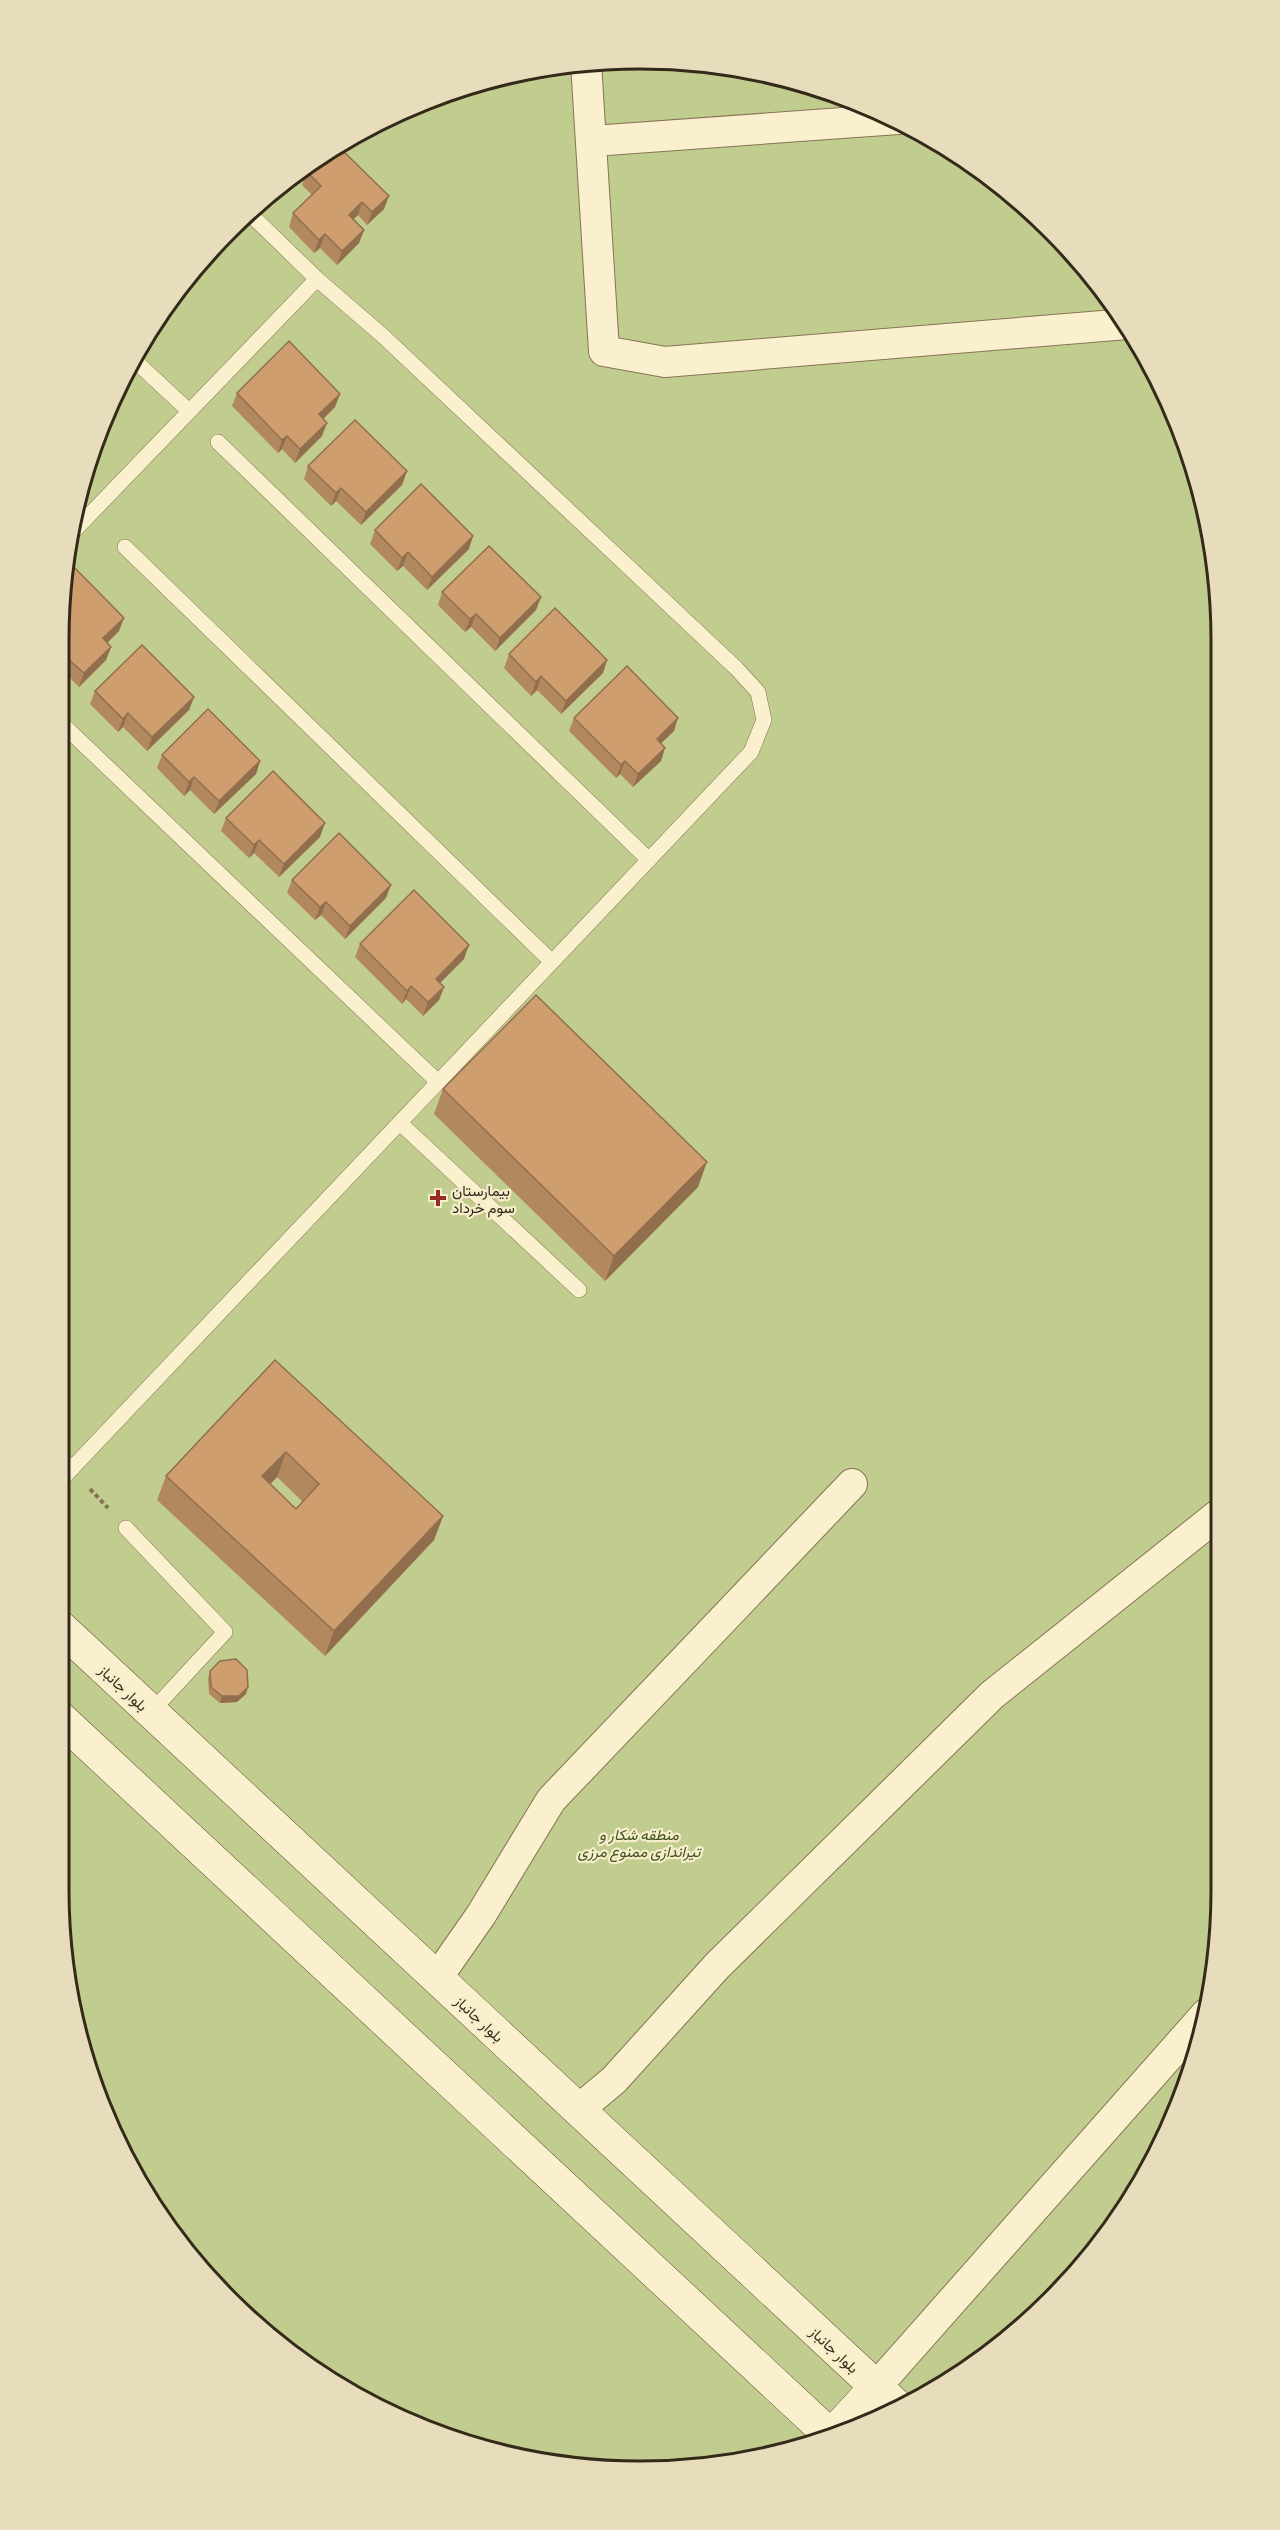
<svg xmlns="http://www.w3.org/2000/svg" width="1280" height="2530" font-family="Literata,Vazirmatn,serif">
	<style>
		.park { fill: #c1cd8f }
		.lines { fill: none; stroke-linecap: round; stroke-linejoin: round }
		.lane-casing { stroke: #867354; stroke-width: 16 }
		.street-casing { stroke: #867354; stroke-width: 32 }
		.secondary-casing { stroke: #685338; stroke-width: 34 }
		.path { stroke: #867354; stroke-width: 4; stroke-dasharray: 4.5 3; stroke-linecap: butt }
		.lane { stroke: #faf0ce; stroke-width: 15 }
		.street { stroke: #faf0ce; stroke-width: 30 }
		.secondary { stroke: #faf0ce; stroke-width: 33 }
		.wall { fill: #b2885f; fill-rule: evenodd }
		.shaded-wall { fill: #916f4e }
		.building { fill: #cf9e6f; stroke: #916f4e; stroke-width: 1.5; fill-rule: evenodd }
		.poi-dot { fill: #972a22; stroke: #f6edca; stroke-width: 2 }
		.labels { text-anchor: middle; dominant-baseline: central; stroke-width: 4.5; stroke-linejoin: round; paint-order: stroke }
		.poi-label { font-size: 15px; fill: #35291a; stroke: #f6edca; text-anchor: start }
		.street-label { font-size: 15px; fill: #35291a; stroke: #f6edca }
		.park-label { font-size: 15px; font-style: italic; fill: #415220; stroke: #f6edca }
		.rim { fill: none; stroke: #35291a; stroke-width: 3 }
	</style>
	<rect width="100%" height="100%" fill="#efe3bb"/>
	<!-- park -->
	<path class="park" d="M678,60L790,78L897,118L1023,203L1123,317L1191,453L1217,564L1220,1928L1202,2040L1162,2147L1051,2301L897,2411L827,2441L716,2467L526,2460L349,2393L256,2327L179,2244L89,2077L59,1890L60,602L78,490L118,383L178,286L256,203L349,137L453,89L564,64Z"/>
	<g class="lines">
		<defs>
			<path id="lane" d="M248,212L317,279
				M133,359L189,411
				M218,442L649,860
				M125,547L552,962
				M60,722L438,1082
				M400,1123L579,1290
				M59,1457L72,1469
				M59,1482L751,752L764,720L758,692L736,668L383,336L317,279L71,534
				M126,1528L225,1632L151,1712"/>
			<path id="street" d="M586,63L604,351L665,362L1127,324
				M593,141L898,119
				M437,1978L481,1915L551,1800L852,1484
				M578,2110L614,2080L717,1966L992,1695L1219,1514
				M876,2387L1206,2014"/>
			<path id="secondary" d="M59,1626L900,2409
				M59,1717L833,2438
				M831,2436L876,2387"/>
		</defs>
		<!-- lane casing -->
		<use href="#lane" class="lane-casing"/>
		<!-- street casing -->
		<use href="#street" class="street-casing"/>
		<!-- secondary casing -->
		<use href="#secondary" class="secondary-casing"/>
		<!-- path -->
		<path class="path" d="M90,1489L108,1508"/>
		<!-- lane -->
		<use href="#lane" class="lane"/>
		<!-- street -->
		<use href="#street" class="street"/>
		<!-- secondary -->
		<use href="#secondary" class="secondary"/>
	</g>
	<!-- wall -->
	<path class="wall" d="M307,172L384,209L367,225L358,215L354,219L364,230L359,243L337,265L320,248L314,253L289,227L293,213L312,195L302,185Z
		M237,393L335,407L323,419L322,436L295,463L282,449L278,453L232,406Z
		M308,466L407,471L402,485L361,525L336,501L331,506L304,479Z
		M375,530L469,549L427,590L403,566L397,571L370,544Z
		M442,592L541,597L536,610L495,651L471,627L465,632L438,605Z
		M60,602L119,631L107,643L111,647L106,660L79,687L66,674L62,677L60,675Z
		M509,654L607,660L603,673L561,714L537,690L531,696L504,668Z
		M95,691L194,697L189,710L147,751L123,727L118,732L90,704Z
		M574,718L674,731L661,743L665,748L661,761L633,787L620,774L616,778L569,731Z
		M162,755L260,761L256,774L214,814L190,790L184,796L157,768Z
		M226,818L320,837L279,877L254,853L249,858L221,831Z
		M292,880L386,898L345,939L321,915L315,920L287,893Z
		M360,944L464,959L440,983L444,987L439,1000L423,1016L406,999L402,1004L355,957Z
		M443,1089L698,1187L605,1281L434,1114Z
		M275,1360L443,1516L434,1540L325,1656L157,1500L166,1476ZM277,1477L303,1502L296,1509L270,1484Z
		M210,1671L248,1687L246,1694L237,1702L220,1703L209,1694L208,1678Z"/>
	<!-- shaded-wall -->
	<path class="shaded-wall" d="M389,196L384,209L367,225L372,212Z
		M362,202L358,215L344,228L349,215Z
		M364,230L359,243L337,265L342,251Z
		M325,234L320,248L314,253L319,240Z
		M340,394L335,407L314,428L319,414Z
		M327,423L322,436L295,463L300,449Z
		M287,436L282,449L278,453L282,440Z
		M407,471L402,485L361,525L366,512Z
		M341,488L336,501L331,506L336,493Z
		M473,536L469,549L427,590L432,577Z
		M408,552L403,566L397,571L402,558Z
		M541,597L536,610L495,651L500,638Z
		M476,614L471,627L465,632L470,619Z
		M124,618L119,631L98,652L103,638Z
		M111,647L106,660L79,687L84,673Z
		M607,660L603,673L561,714L566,701Z
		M70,661L66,674L62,677L67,664Z
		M541,676L537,690L531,696L536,682Z
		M194,697L189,710L147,751L152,737Z
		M128,713L123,727L118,732L123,719Z
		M678,718L674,731L652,752L657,739Z
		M665,748L661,761L633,787L638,774Z
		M260,761L256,774L214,814L219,801Z
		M625,761L620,774L616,778L621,765Z
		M194,777L190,790L184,796L189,782Z
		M325,823L320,837L279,877L284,864Z
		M259,840L254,853L249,858L254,845Z
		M391,885L386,898L345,939L350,926Z
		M326,902L321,915L315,920L320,907Z
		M469,945L464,959L431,992L436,979Z
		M411,986L406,999L402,1004L407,991Z
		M444,987L439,1000L423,1016L428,1002Z
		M707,1162L698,1187L605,1281L614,1256Z
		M286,1452L277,1477L254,1501L262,1476Z
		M443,1516L434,1540L325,1656L334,1631Z
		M248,1687L246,1694L237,1702L220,1703L222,1696Z"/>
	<!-- building -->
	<path class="building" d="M337,145L389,196L372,212L362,202L349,215L364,230L342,251L325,234L319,240L293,213L321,186L307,172L324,155Z
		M289,341L340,394L319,414L327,423L300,449L287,436L282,440L237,393Z
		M355,420L407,471L366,512L341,488L336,493L308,466Z
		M421,484L473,536L432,577L408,552L402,558L375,530Z
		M489,546L541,597L500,638L476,614L470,619L442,592Z
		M73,566L124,618L103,638L111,647L84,673L70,661L67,664L60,657V602L64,574Z
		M555,608L607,660L566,701L541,676L536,682L509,654Z
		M142,645L194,697L152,737L128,713L123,719L95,691Z
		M627,666L678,718L657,739L665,748L638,774L625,761L621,765L574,718Z
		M208,709L260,761L219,801L194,777L189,782L162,755Z
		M273,771L325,823L284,864L259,840L254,845L226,818Z
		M339,833L391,885L350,926L326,902L320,907L292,880Z
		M414,890L469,945L436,979L444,987L428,1002L411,986L407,991L360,944Z
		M536,995L707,1162L614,1256L443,1089Z
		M275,1360L443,1516L334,1631L166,1476ZM286,1452L319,1484L296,1509L262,1476Z
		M236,1659L247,1670L248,1687L239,1696H222L211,1687L210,1671L220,1661Z"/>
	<!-- markers -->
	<path class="poi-dot" d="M435 1189h6v6h6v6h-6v6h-6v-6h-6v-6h6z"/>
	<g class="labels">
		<!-- poi labels -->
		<g class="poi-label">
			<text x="452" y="1189">بیمارستان<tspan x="452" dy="17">سوم خرداد</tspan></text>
		</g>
		<!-- street labels -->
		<g class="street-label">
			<text transform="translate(124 1687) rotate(43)">بلوار جانباز</text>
			<text transform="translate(480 2018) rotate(43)">بلوار جانباز</text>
			<text transform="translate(835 2349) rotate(43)">بلوار جانباز</text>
		</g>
		<!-- park labels -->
		<g class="park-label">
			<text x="639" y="1833">منطقه شکار و<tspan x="639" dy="17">تیراندازی ممنوع مرزی</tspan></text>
		</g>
	</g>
	<!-- crop -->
	<path d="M0 0H1280V2530H0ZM640 69H640A571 571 0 0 1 1211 640V1890A571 571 0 0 1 640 2461H640A571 571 0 0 1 69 1890V640A571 571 0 0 1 640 69Z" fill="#e7ddbc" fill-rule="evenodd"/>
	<path class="rim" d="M640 69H640A571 571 0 0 1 1211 640V1890A571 571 0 0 1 640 2461H640A571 571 0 0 1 69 1890V640A571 571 0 0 1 640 69Z"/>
</svg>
